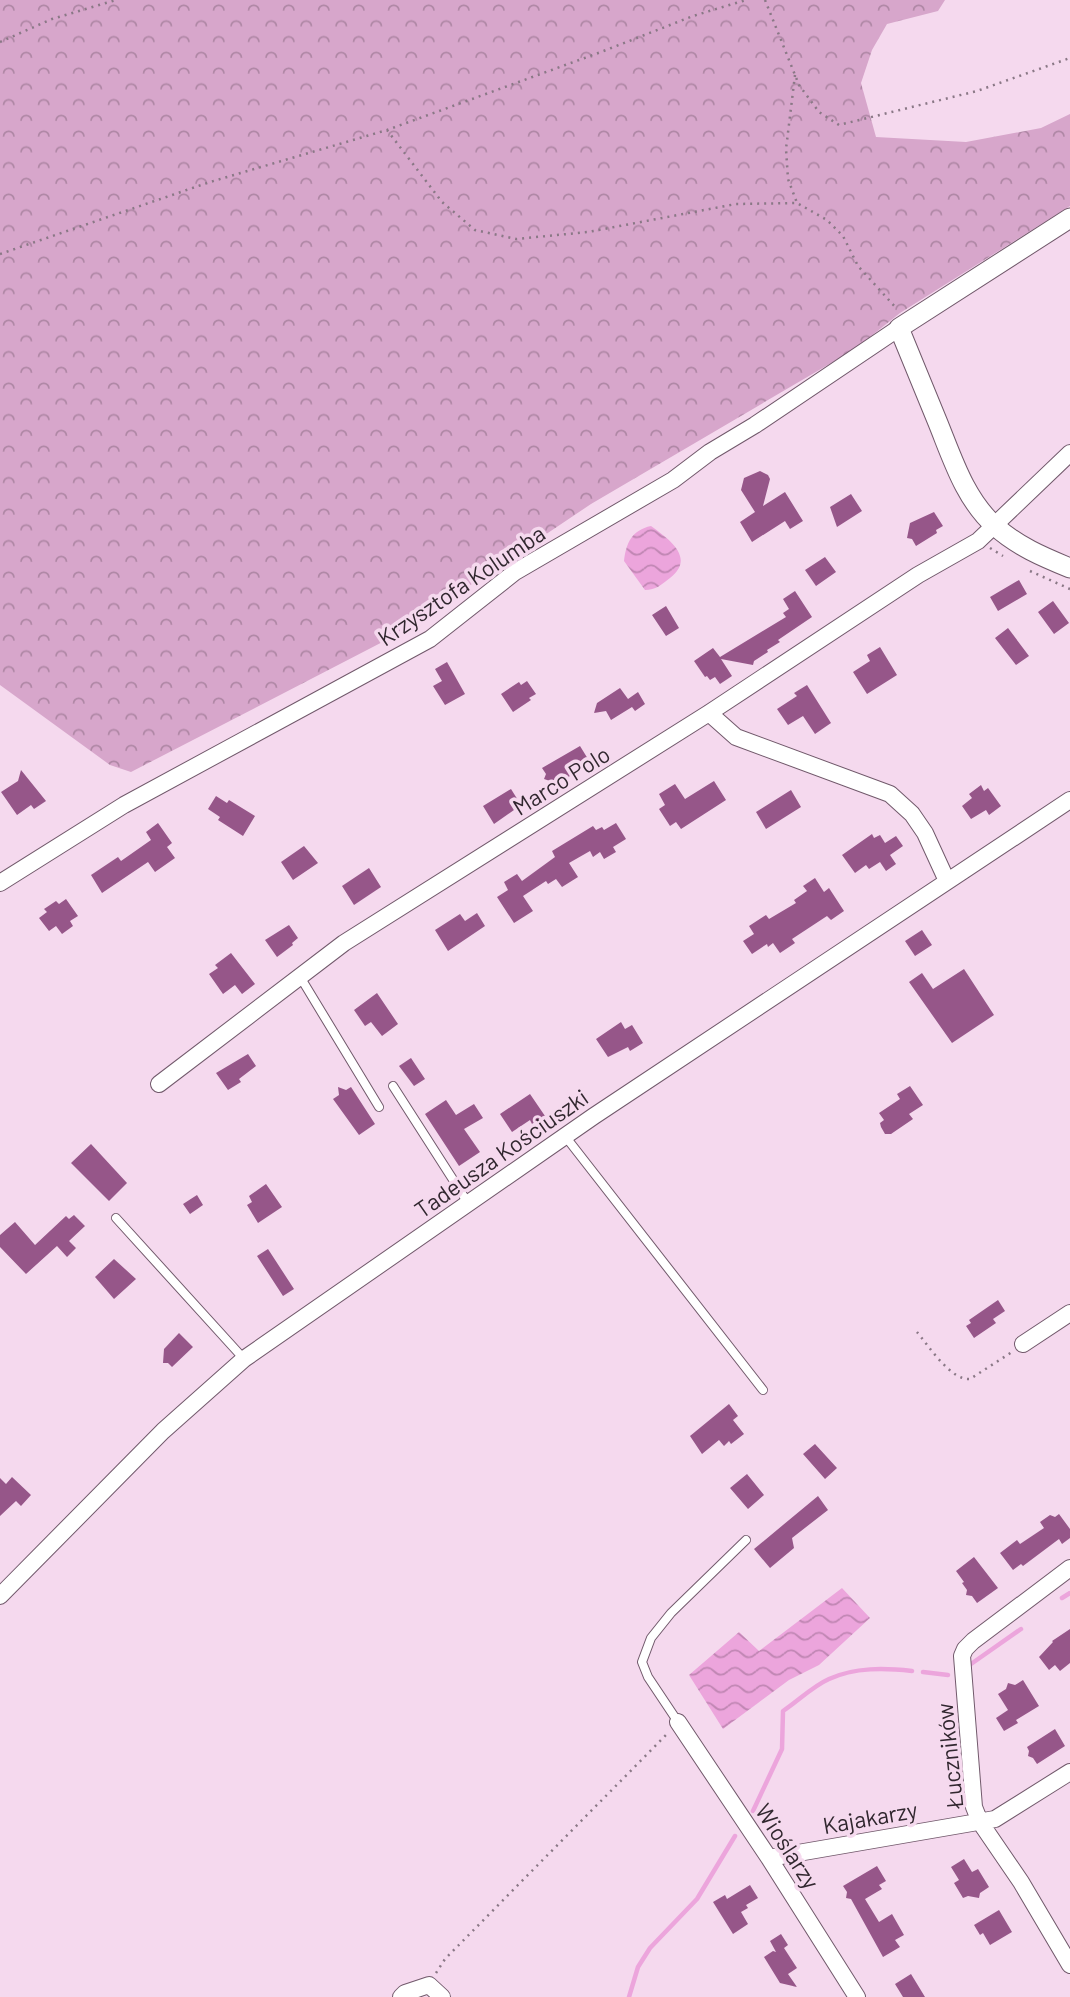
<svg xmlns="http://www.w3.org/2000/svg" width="1070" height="1997" font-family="Barlow,sans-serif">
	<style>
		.forest { fill: url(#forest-crowns) }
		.water { fill: url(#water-waves) }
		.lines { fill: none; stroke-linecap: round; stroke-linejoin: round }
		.stream { stroke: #eca5dc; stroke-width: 4.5 }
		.building { fill: #965689 }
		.service-casing { stroke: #71596b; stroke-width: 10 }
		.minor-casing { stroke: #71596b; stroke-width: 18 }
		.tertiary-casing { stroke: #71596b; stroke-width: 21 }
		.path { stroke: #8a7886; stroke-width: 2.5; stroke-dasharray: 2 5; stroke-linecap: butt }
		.service { stroke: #fff; stroke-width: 8 }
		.minor { stroke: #fff; stroke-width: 16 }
		.tertiary { stroke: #fff; stroke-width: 19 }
		.labels { text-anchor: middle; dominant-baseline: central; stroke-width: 7; stroke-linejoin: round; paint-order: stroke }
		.street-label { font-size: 23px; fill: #31272f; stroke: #f5d9ee }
	</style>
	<defs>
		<pattern id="forest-crowns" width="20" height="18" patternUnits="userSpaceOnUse" patternTransform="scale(1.75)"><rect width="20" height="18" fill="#d7a6cb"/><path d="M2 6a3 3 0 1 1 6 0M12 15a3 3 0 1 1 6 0" fill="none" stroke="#af87a5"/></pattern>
		<pattern id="water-waves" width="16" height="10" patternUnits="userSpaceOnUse" patternTransform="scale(1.75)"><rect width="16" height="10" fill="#eca5dc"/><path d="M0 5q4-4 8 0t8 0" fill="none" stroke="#c086b3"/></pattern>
	</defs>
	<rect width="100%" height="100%" fill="#f5d9ee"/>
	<!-- forest -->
	<path class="forest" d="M0,0H945L938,11L887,24L872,50L861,83L876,137L966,142L1041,128L1070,114V206L900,313L855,349L591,504L396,635L131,772L110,765L0,685Z"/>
	<!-- water -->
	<path class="water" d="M651,526C669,539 696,558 670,578C661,585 656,590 645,590L624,561C626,543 632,530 651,526Z
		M842,1588L870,1618L819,1665L789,1680L723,1729L689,1675L739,1632L759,1651Z"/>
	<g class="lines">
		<!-- stream -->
		<path class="stream" d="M1062,1598L1070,1593
			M971,1664L1021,1629
			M923,1672L948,1675
			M753,1811L782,1749L783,1711C798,1701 813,1686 829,1679C855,1667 885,1668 912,1671
			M629,1997L638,1967L650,1948L697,1899L735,1836"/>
	</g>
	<!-- building -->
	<path class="building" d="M760,471L768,475L770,479L763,506L785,492L803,521L790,529L785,521L752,542L740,522L755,512L741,490L744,478Z
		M851,494L862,511L837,527L830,507Z
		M934,512L943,526L936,530L937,533L916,546L912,539L907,538L910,523Z
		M825,557L836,572L816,586L805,570Z
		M1019,580L1027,594L998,611L990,597Z
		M795,591L812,617L778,640L780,642L767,650L768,652L754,661L753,665L721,659L732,676L720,684L715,677L710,680L707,676L705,677L694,661L713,648L720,657L786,617L783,613L789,609L783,599Z
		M1053,601L1069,623L1054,634L1038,612Z
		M666,606L679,628L666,636L652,615Z
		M1008,628L1029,656L1016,665L995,638Z
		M880,647L897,675L867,694L853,672L870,661L867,655Z
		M447,662L465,694L445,705L433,686L442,681L435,669Z
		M527,681L536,694L529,698L531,700L513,712L501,694L519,682L521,685Z
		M807,685L831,723L815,734L803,716L788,725L777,709L797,696L794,693Z
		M620,688L628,699L638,692L645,704L635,711L632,707L611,720L606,711L594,713L597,703Z
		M580,746L588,759L575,767L578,771L554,786L550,781L544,779L546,774L542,768Z
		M21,770L46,801L34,809L31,805L17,815L1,792L18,781Z
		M714,781L726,800L681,829L676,822L670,826L659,809L665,805L659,794L675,784L685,799Z
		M981,785L984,791L988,788L1001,806L989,815L986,810L971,819L962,806L972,798L969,794Z
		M511,789L521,805L494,824L483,806Z
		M791,790L801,807L766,829L756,812Z
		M216,796L227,803L229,800L255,816L243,836L218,820L220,817L208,809Z
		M158,823L172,843L167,847L175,858L155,872L148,862L102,893L91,875L118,857L121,861L151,840L146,832Z
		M616,823L626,839L613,847L616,852L604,859L600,852L593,857L590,851L569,863L578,877L562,887L556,879L548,884L546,881L523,896L533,911L514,923L497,897L508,890L504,882L517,874L522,881L555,857L552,851L593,826L596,830L602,827L604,830Z
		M872,834L874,838L880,835L885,843L896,836L903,846L890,855L896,864L886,871L880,862L869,869L866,865L855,873L842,855Z
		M304,846L318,863L293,880L281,862Z
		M369,868L381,887L354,905L342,886Z
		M815,878L824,892L829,888L844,911L831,920L827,916L792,939L795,943L780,953L773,943L768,947L767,944L752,954L743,941L754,934L749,926L766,915L769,919L796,903L794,900L807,891L803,886Z
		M66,899L78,916L70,921L73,926L62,934L56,926L49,931L39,918L47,912L44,909L56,901L59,904Z
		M477,913L485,926L448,951L435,930L460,914L465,921Z
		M289,925L298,938L292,943L293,945L277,957L265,940Z
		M922,930L932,945L915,956L905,941Z
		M231,953L255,984L242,994L235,985L223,994L209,974L218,968L215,965Z
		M964,969L994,1015L952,1043L909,982L922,973L933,989Z
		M377,993L398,1024L382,1036L371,1022L365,1026L354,1010Z
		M621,1022L625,1029L632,1025L643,1043L630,1051L628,1047L608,1057L596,1039Z
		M248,1054L256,1066L239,1079L241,1082L228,1090L216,1073Z
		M411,1058L425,1079L414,1086L399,1066Z
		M910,1086L923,1105L909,1114L913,1119L891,1134H885L881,1127L880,1123L884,1120L879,1113L900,1099L897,1094Z
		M338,1087L346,1090L351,1087L375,1124L359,1135L333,1099L339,1095Z
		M530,1094L545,1116L532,1124L530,1120L512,1132L500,1114Z
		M446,1100L456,1115L474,1104L483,1118L464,1129L480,1152L459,1166L425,1114Z
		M91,1144L127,1183L109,1201L71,1163Z
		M266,1184L282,1207L258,1223L247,1205L252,1202L249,1196Z
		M197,1195L203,1205L190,1214L183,1204Z
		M74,1215L85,1226L69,1241L76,1248L67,1257L57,1246L26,1274L0,1247V1235L15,1222L35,1245L66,1216L69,1219Z
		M268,1249L294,1289L283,1296L257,1256Z
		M114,1259L136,1279L114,1299L95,1277Z
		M998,1300L1005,1311L993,1319L996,1323L974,1338L966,1326L971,1323L969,1320Z
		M179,1333L193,1347L172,1367L168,1363H163L164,1349Z
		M729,1404L738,1416L733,1420L744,1434L731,1444L729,1441L724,1446L719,1440L702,1454L690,1436Z
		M815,1444L837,1468L825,1479L803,1454Z
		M747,1474L764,1495L748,1509L730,1488Z
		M12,1477L31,1495L21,1506L16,1501L0,1516V1478L6,1484Z
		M818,1496L828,1510L792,1538L794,1548L770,1568L754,1549Z
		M1059,1514L1070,1529V1538L1062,1544L1059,1539L1023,1566L1021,1564L1013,1570L1000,1553L1017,1540L1020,1544L1044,1528L1040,1522L1050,1515L1055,1517Z
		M974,1557L998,1588L977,1603L972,1596L966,1595L967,1590L962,1583L964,1582L956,1571Z
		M1070,1629V1663L1060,1671L1055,1665L1049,1670L1039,1657L1053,1642L1052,1641Z
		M1023,1680L1039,1706L1016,1720L1018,1723L1004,1731L996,1718L1008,1710L998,1694L1006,1689L1008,1683L1015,1685Z
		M1055,1729L1065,1746L1037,1764L1033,1758L1028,1756L1029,1751L1027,1747Z
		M964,1859L972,1872L978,1869L989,1887L980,1893L979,1898L968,1896L963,1898L954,1883L959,1880L951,1867Z
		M877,1866L886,1881L879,1885L882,1889L865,1899L879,1922L892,1914L904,1935L895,1940L900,1947L883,1957L851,1899L846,1898L847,1892L843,1886Z
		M750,1885L758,1898L746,1905L748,1908L741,1912L748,1924L733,1934L713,1902L725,1895L727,1899Z
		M999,1910L1012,1932L990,1945L983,1933L980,1935L974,1925Z
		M781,1934L788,1945L784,1948L797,1968L788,1974L797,1987L780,1983L764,1957L773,1951L776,1952L770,1941Z
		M911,1974L925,1997H903L895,1984Z"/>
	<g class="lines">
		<defs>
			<path id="service" d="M299,975L379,1107
				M393,1086L468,1203
				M565,1136L763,1390
				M116,1218L244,1359
				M678,1722L648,1677L642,1662L651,1638L671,1613L746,1540"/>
			<path id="minor" d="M709,713L736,737L890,794L912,814L925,833L947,881
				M0,883L124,805L430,639L515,572L673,480L710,452L755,425L899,328
				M159,1084L344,943L709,713L918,575L978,541L1070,453
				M1023,1344L1070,1313
				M1070,1568L973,1641L965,1649L962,1656L974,1807L980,1822L1021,1882L1070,1965
				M0,1596L163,1431L244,1359L594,1116L1070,800
				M678,1722L769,1858L857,1997
				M769,1858L995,1819L1070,1772
				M401,1997L405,1993L429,1985L442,1997"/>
			<path id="tertiary" d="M1070,218L899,328C912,360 925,392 938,423C953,460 965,499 995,526C1017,546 1043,557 1070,568"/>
		</defs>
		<!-- service casing -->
		<use href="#service" class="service-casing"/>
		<!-- minor casing -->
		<use href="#minor" class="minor-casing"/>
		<!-- tertiary casing -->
		<use href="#tertiary" class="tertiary-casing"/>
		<!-- path -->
		<path class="path" d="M765,0L799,85L819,112L839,125L977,91L1070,58
			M0,42L52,19L116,0
			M795,75L786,149L788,179L797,203
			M387,130L442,202L475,230L516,239L588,232L736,204L797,203L827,220L843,236L858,266L897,309
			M0,254L210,182L387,130L601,52L693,16L746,0
			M990,548L1003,556
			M1030,571L1070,589
			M917,1332C928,1345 951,1381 970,1379L1012,1352
			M436,1973L445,1959L667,1734"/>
		<!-- service -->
		<use href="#service" class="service"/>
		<!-- minor -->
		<use href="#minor" class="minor"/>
		<!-- tertiary -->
		<use href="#tertiary" class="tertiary"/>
	</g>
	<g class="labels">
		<!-- street labels -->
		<g class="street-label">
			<text transform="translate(461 585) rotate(-34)">Krzysztofa Kolumba</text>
			<text transform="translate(561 780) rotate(-32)">Marco Polo</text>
			<text transform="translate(501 1153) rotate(-35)">Tadeusza Kościuszki</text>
			<text transform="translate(949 1756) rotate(-96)">Łuczników</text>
			<text transform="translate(870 1817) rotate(-10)">Kajakarzy</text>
			<text transform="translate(788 1846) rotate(57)">Wioślarzy</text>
		</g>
	</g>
</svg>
